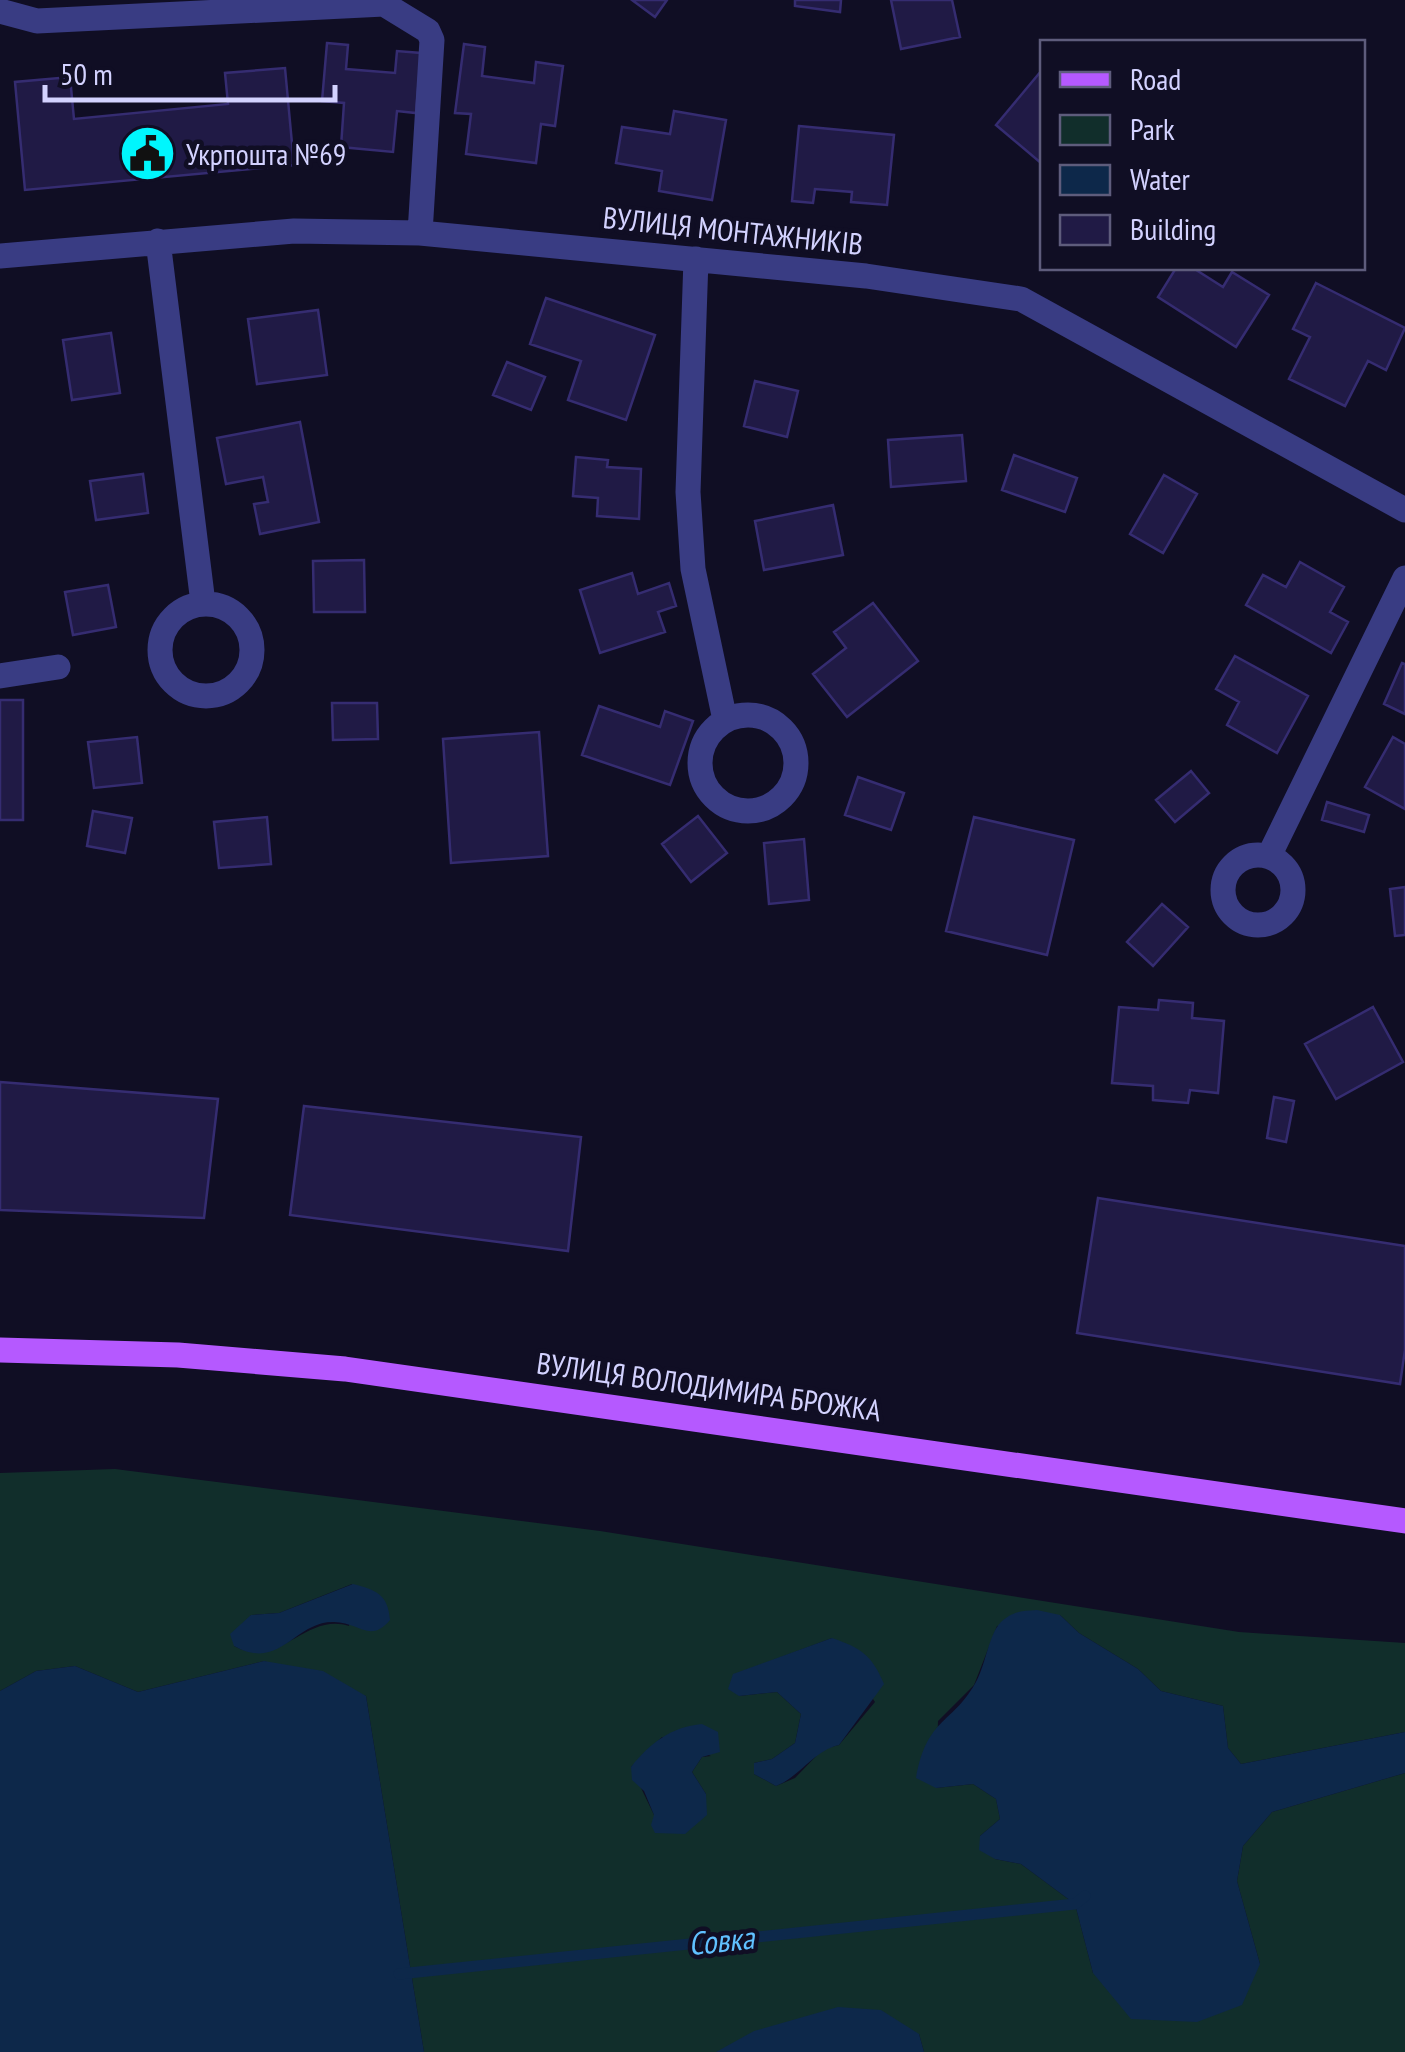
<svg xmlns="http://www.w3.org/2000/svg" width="1405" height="2052" font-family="'PT Sans Narrow',sans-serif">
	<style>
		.green { fill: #112e2b; fill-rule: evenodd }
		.water { fill: #0d284a }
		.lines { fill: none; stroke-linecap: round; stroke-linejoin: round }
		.stream { stroke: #0d284a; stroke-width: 11 }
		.building { fill: #201a45; stroke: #352c71; stroke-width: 2.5 }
		.minor { stroke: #393c83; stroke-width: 25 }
		.major { stroke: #b559ff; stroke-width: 25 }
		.labels { text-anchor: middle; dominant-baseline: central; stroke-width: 9; stroke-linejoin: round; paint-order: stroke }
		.poi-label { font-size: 30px; fill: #d3d2ff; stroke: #100e24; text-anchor: start }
		.street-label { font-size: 30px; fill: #d3d2ff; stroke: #100e24 }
		.water-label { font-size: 32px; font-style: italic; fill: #60c1ff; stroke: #100e24 }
	</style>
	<rect width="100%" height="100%" fill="#100e24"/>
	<!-- green -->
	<path class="green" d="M115,1469L600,1531L1239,1632L1405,1643V1732L1241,1764L1228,1748L1223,1706L1161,1691L1138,1669L1079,1633L1060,1615L997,1626L974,1685L938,1721L936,1788L973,1784L996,1799L1000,1819L980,1836L995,1859L1021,1864L1075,1904L1093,1973L1260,1964L1237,1881L1243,1846L1272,1812L1405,1773V2052H924L919,2034L716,2052H424L366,1696L264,1661L138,1692L75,1666L36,1671L0,1691V1473ZM352,1584L349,1626C305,1612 279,1671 234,1646L251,1615L279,1613ZM832,1638L875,1702L839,1745L823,1749L795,1778L776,1786L754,1774V1763L772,1759L795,1743L801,1714L777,1692L739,1696L733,1675ZM662,1737L711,1756L702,1757L692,1772L706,1794L654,1815L631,1767Z"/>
	<!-- water -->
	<path class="water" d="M353,1584C376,1590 388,1594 390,1620C370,1644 359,1622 334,1622C294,1621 281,1672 234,1646L230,1634L251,1615L279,1613Z
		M1037,1610L1060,1615L1079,1633L1138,1669L1161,1691L1223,1706L1228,1748L1241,1764L1405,1732V1773L1272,1812L1243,1846L1237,1881L1260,1964L1242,2005L1197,2022L1131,2019L1093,1973L1075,1904L1021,1864L995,1859L979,1850L980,1836L1000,1819L996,1799L973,1784L936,1788L916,1778C927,1716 954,1724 977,1680C986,1663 989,1634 1001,1622C1013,1611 1022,1611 1037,1610Z
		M832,1638C861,1648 872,1655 884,1684L839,1745C813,1751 801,1776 776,1786L754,1774V1763L772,1759L795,1743L801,1714L777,1692L739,1696L728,1689L733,1674Z
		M264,1661L323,1671L366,1696L424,2052H0V1691L36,1671L75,1666L138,1692Z
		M702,1724L718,1732L720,1752L702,1757L692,1772L706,1794L707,1815L685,1834L655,1833L651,1825L654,1815L644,1791L632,1780L631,1767C650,1743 671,1727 702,1724Z
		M838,2007L881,2010L919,2034L924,2052H716L754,2031Z"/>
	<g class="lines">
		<!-- stream -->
		<path class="stream" d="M399,1974L1075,1904L1085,1896"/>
	</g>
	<!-- building -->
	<path class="building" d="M632,0H667L655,17Z
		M795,0H841L840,12L795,6Z
		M891,0H952L960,37L901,49Z
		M327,43L348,45L346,69L395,73L397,51L421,53L416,113L397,111L393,152L341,147L344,103L322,101Z
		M464,44L485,47L482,76L534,83L536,62L563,66L555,126L541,124L536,163L466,154L471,114L455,113Z
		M285,68L294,165L25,190L15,82L70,77L74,119L228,104L225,73Z
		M1042,70V161L1041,163L996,125Z
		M674,111L726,120L712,200L659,191L662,171L616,163L622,127L670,134Z
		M799,126L894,135L887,205L851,202L852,192L815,189L813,203L792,201Z
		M1176,268H1193L1223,287L1232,272L1269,295L1236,347L1158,297Z
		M1316,283L1405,328L1386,370L1368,361L1345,406L1289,379L1310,337L1293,329Z
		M546,298L655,335L626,420L568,400L581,361L530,344Z
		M318,310L327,375L257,384L248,319Z
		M111,333L120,393L72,400L63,340Z
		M507,362L545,377L531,410L493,395Z
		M755,381L798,391L787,437L744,426Z
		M300,422L319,522L260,534L254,504L268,502L263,477L226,484L217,438Z
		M962,435L966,481L891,487L888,440Z
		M1014,455L1077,478L1065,512L1002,490Z
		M576,457L608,460L607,467L641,469L639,519L597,516L598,498L573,496Z
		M143,474L148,513L96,520L90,481Z
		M1164,475L1197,494L1163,553L1130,534Z
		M833,505L843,555L764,570L755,521Z
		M364,560L365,612H314L313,561Z
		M1300,562L1344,587L1330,612L1348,622L1331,653L1246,605L1263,575L1286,587Z
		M632,573L638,594L669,583L676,606L658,612L665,632L600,653L580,590Z
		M108,585L116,627L73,635L65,592Z
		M873,603L918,661L847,717L813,674L846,648L834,632Z
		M1235,656L1308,696L1277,753L1227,725L1239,702L1216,689Z
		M1402,663L1405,664V714L1384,704Z
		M0,700H23V820H0Z
		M332,703H377L378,739L333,740Z
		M599,706L660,727L665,711L693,721L670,785L582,755Z
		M539,732L548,856L451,863L443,739Z
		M137,737L142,783L94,788L88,742Z
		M1393,737L1405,744V809L1365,787Z
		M1191,771L1209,793L1175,822L1156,800Z
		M858,777L904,793L891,830L845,815Z
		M1327,802L1369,815L1364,832L1322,820Z
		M93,811L132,818L125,853L87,846Z
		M698,816L727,853L691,882L662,844Z
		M267,817L271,864L219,868L214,822Z
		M974,817L1074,840L1047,955L946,931Z
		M804,839L809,900L769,904L764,843Z
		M1405,887V935L1395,936L1390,889Z
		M1162,904L1188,927L1153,966L1127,942Z
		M1159,1000L1193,1003L1192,1018L1224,1021L1218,1093L1190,1090L1188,1103L1153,1100V1086L1112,1083L1119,1007L1158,1010Z
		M1373,1007L1403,1062L1336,1099L1305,1044Z
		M0,1082L218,1099L204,1218L0,1210Z
		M1274,1097L1294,1101L1286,1142L1267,1138Z
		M304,1106L581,1137L568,1251L290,1215Z
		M1098,1198L1405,1246V1350L1400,1384L1077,1333Z"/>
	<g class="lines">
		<!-- minor -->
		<path class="minor" d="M0,11L37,21L384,4L428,31L432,40L420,233
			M158,241L203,603
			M0,256L294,231L420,233L866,276L1021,299L1405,510
			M696,259L688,492L693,569L725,720
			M160 650a46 46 0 1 1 92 0a46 46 0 1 1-92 0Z
			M0,676L58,667
			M700 763a48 48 0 1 1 96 0a48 48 0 1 1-96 0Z
			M1223 890a35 35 0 1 1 70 0a35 35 0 1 1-70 0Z
			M1269,856L1405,578"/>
		<!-- major -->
		<path class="major" d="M0,1350L178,1355L345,1369L1405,1521"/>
	</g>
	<!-- icons -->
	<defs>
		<symbol id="civic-disc" viewBox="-11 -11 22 22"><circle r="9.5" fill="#00f6fd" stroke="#100e24"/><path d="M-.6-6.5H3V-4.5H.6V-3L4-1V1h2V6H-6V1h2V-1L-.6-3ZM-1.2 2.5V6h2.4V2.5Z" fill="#111"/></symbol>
	</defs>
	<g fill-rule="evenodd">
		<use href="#civic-disc" x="116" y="122" width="63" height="63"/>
	</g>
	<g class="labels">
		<!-- poi labels -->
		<g class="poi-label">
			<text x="186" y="153">Укрпошта №69</text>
		</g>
		<!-- street labels -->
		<g class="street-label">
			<text transform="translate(733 230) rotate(6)">ВУЛИЦЯ МОНТАЖНИКІВ</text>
			<text transform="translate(709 1386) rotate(8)">ВУЛИЦЯ ВОЛОДИМИРА БРОЖКА</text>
		</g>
		<!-- water labels -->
		<g class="water-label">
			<text transform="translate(721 1940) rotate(-6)">Совка</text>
		</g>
	</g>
	<!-- legend -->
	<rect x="1040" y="40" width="325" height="230" fill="#100e24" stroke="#5e5c7c" stroke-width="2.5"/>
	<rect x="1060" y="72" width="50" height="15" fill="#b559ff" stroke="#5e5c7c" stroke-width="2.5"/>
	<text x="1130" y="90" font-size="30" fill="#d3d2ff">Road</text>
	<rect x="1060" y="115" width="50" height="30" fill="#112e2b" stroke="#5e5c7c" stroke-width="2.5"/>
	<text x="1130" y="140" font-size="30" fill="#d3d2ff">Park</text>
	<rect x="1060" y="165" width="50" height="30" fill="#0d284a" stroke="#5e5c7c" stroke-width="2.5"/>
	<text x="1130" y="190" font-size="30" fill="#d3d2ff">Water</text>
	<rect x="1060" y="215" width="50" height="30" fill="#201a45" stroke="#5e5c7c" stroke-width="2.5"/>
	<text x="1130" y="240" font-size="30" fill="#d3d2ff">Building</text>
	<!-- scale -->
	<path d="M45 85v15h290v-15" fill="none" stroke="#d3d2ff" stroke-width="5"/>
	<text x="60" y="85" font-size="30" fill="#d3d2ff" stroke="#100e24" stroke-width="8" paint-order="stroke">50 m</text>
</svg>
